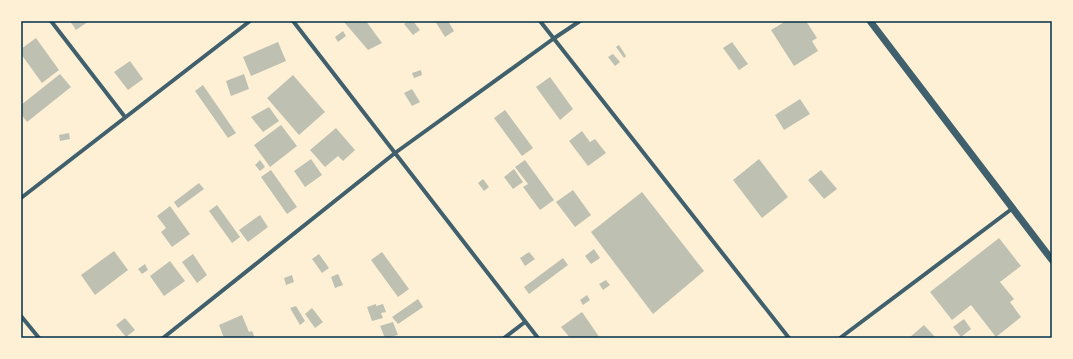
<svg xmlns="http://www.w3.org/2000/svg" width="1073" height="359" font-family="Ubuntu,sans-serif">
	<style>
		.building { fill: #bec0b2 }
		.lines { fill: none; stroke-linecap: round; stroke-linejoin: round }
		.minor { stroke: #3f606c; stroke-width: 4 }
		.tertiary { stroke: #3f606c; stroke-width: 7 }
		.neatline { fill: none; stroke: #003049; stroke-width: 1.5 }
	</style>
	<rect width="100%" height="100%" fill="#fdf0d5"/>
	<!-- building -->
	<path class="building" d="M70,21H89L76,30Z
		M345,21H366L382,43L368,50L344,22Z
		M409,21H413L420,30L413,35L404,24Z
		M435,21H448L454,31L445,37Z
		M786,21H806L817,38L812,41L818,51L794,66L771,30Z
		M343,31L346,36L338,42L335,37Z
		M36,38L59,70L42,83L21,54V49Z
		M278,42L286,61L251,76L243,57Z
		M732,42L748,64L739,70L723,48Z
		M619,45L626,56L624,58L616,47Z
		M613,54L620,62L615,66L608,57Z
		M130,61L143,79L128,90L114,72Z
		M421,70L422,75L414,78L412,73Z
		M60,74L71,87L27,122L21,114V105Z
		M244,74L249,89L231,96L226,81Z
		M293,75L325,112L299,135L267,98Z
		M550,77L573,109L560,120L536,87Z
		M203,85L236,133L228,138L195,91Z
		M412,89L420,102L412,106L404,93Z
		M800,99L810,114L784,130L775,115Z
		M269,107L279,121L263,132L251,117Z
		M505,110L533,148L522,156L494,118Z
		M281,125L297,146L270,167L254,145Z
		M336,128L355,150L343,161L338,156L325,167L310,150Z
		M582,131L590,142L595,139L606,153L588,166L569,141Z
		M69,133L70,139L60,141L59,135Z
		M311,159L322,175L305,187L294,171Z
		M759,159L788,197L762,218L733,180Z
		M260,160L265,167L260,171L255,165Z
		M525,160L554,200L540,210L523,187L528,184L515,167Z
		M514,169L523,182L513,189L504,177Z
		M271,170L297,207L287,214L261,177Z
		M821,170L837,189L824,199L808,180Z
		M483,179L489,187L484,191L478,183Z
		M199,183L204,189L178,208L174,202Z
		M573,190L591,215L575,227L556,202Z
		M642,192L704,271L653,314L591,232Z
		M217,205L240,237L232,243L209,211Z
		M170,206L190,234L172,247L161,232L166,228L157,216Z
		M260,215L268,227L248,242L239,230Z
		M999,238L1021,266L1000,282L1014,299L1010,302L1021,317L996,337L971,305L952,320L930,292Z
		M594,249L600,258L591,264L585,256Z
		M114,251L128,270L95,295L81,275Z
		M382,252L409,289L398,297L371,260Z
		M529,252L535,259L525,266L520,258Z
		M193,254L207,275L197,283L182,262Z
		M319,254L329,268L322,273L312,259Z
		M563,258L568,265L529,294L524,287Z
		M170,261L185,281L164,296L150,276Z
		M145,264L148,270L142,274L138,269Z
		M338,274L343,285L335,288L331,277Z
		M292,275L294,282L286,285L284,278Z
		M606,280L610,285L603,290L599,284Z
		M587,295L590,300L583,305L580,300Z
		M418,299L423,307L398,324L392,317Z
		M376,304V306L383,304L386,312L381,313L383,318L372,321L367,307Z
		M296,306L305,321L300,325L290,308Z
		M312,308L323,322L315,328L305,314Z
		M582,312L600,338H570L561,327Z
		M242,315L249,332L252,331L255,338H224L219,325Z
		M125,318L135,330L126,337L116,325Z
		M964,319L971,329L961,337L953,327Z
		M393,322L398,335L385,338L380,326Z
		M924,325L936,338H909Z"/>
	<g class="lines">
		<!-- minor -->
		<path class="minor" d="M51,21L125,117
			M293,21L538,338
			M540,21L789,338
			M21,198L250,21
			M21,316L39,338
			M163,338L395,153L553,39L580,21
			M504,338L525,322
			M840,338L1013,208"/>
		<!-- tertiary -->
		<path class="tertiary" d="M870,21L1052,260"/>
	</g>
	<!-- border -->
	<rect width="1073" height="359" fill="none" stroke="#fdf0d5" stroke-width="44"/>
	<rect x="22" y="22" width="1029" height="315" class="neatline"/>
</svg>
